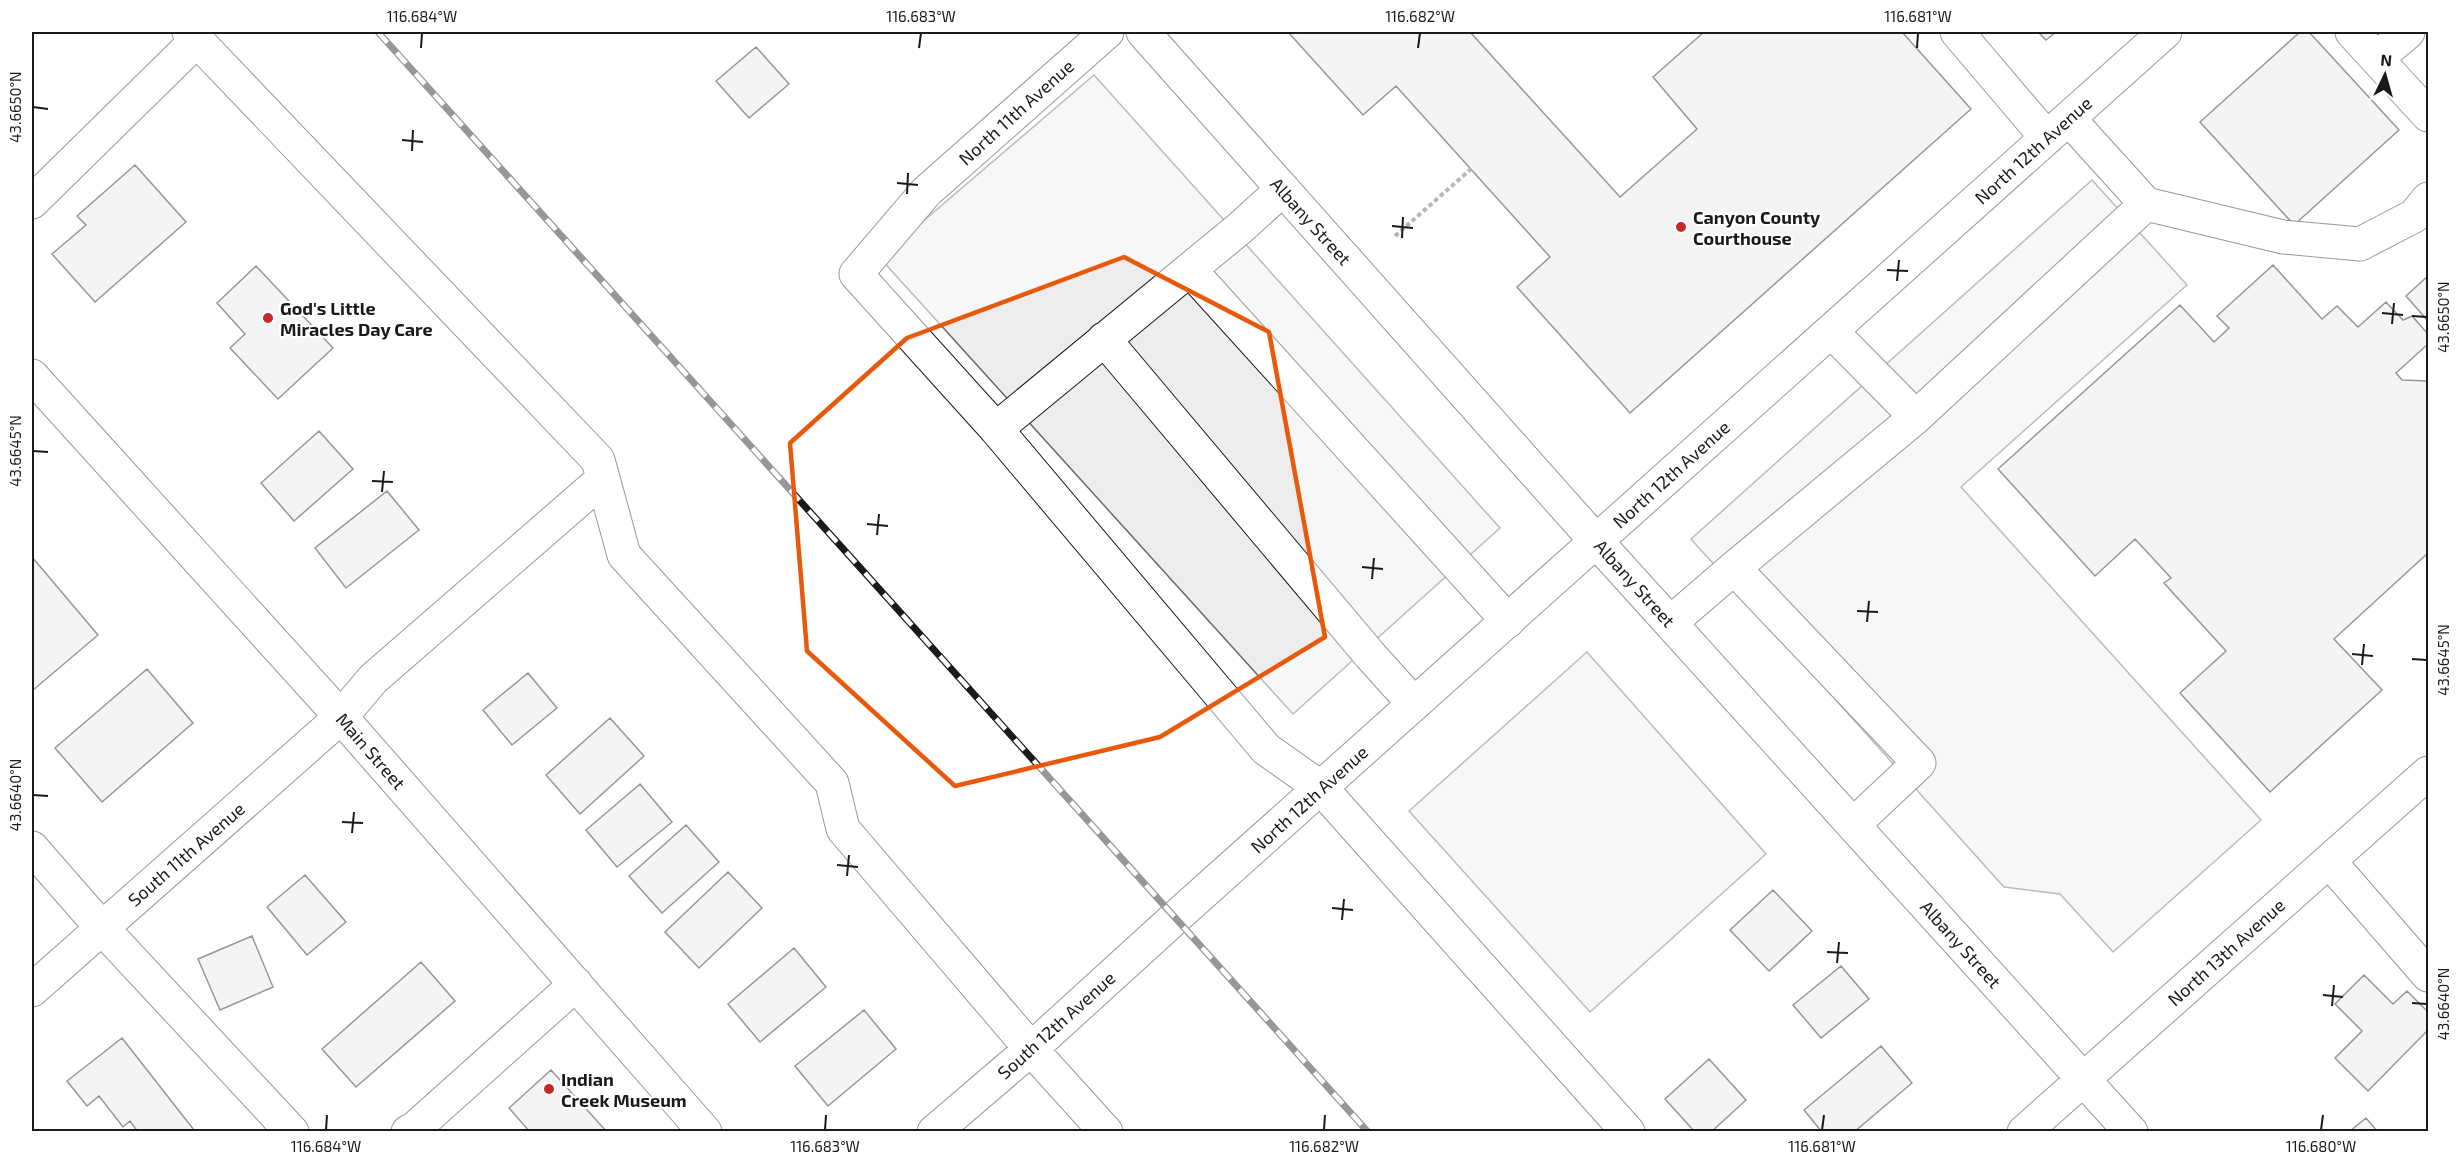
<svg xmlns="http://www.w3.org/2000/svg" width="2460" height="1163" font-family="'Exo 2',sans-serif">
	<style>
		.built { fill: #ededed; stroke: #6a6a6a; stroke-width: 1.5 }
		.building { fill: #e6e6e6; stroke: #1a1a1a; stroke-width: 1.5 }
		.lines { fill: none; stroke-linecap: round; stroke-linejoin: round }
		.minor-casing { stroke: #1a1a1a; stroke-width: 35 }
		.path { stroke: #5f5f5f; stroke-width: 4; stroke-dasharray: 4.5 3; stroke-linecap: butt }
		.minor { stroke: #fff; stroke-width: 33 }
		.rail-casing { stroke: #1a1a1a; stroke-width: 7 }
		.rail { stroke: #fff; stroke-width: 4.5; stroke-dasharray: 14; stroke-linecap: butt }
		.marked { fill: none; stroke: #e8590c; stroke-width: 4.5; stroke-linejoin: round }
		.ticks { fill: none; stroke: #1a1a1a; stroke-width: 2 }
		.poi-dot { fill: #c62828; stroke: #fff; stroke-width: 2 }
		.labels { text-anchor: middle; dominant-baseline: central; stroke-width: 4.5; stroke-linejoin: round; paint-order: stroke }
		.street-label { font-size: 18px; fill: #1a1a1a; stroke: #fff }
		.poi-label { font-size: 18px; font-weight: bold; fill: #1a1a1a; stroke: #fff; text-anchor: start }
		.neatline { fill: none; stroke: #1a1a1a; stroke-width: 2 }
		.ticks-label { font-size: 15px; text-anchor: middle; fill: #1a1a1a }
	</style>
	<rect width="100%" height="100%" fill="#fff"/>
	<!-- built -->
	<path class="built" d="M1094,75L1500,528L1293,714L880,258Z
		M2092,180L2187,285L1961,487L2261,820L2113,952L2060,894L2004,887L1691,539Z
		M1587,652L1766,854L1590,1012L1409,811Z"/>
	<!-- building -->
	<path class="building" d="M1288,32H1470L1620,197L1697,129L1653,77L1704,32H1902L1971,109L1630,413L1517,287L1550,257L1396,86L1363,115Z
		M2038,32H2056L2046,40Z
		M2300,32H2309L2399,130L2294,225L2200,122Z
		M756,47L789,84L749,118L716,81Z
		M135,165L186,222L95,302L52,254L86,225L77,216Z
		M2273,265L2322,319L2337,306L2358,327L2386,302L2403,320L2412,316L2428,334V344L2396,373L2402,380L2428,381V553L2334,639L2382,690L2270,792L2180,693L2226,651L2164,583L2171,578L2135,539L2095,576L1998,469L2180,305L2214,342L2229,328L2217,316Z
		M256,266L333,348L278,399L230,348L245,334L217,303Z
		M2428,276V321L2406,296Z
		M319,431L353,469L294,521L261,483Z
		M387,491L419,530L346,588L315,548Z
		M32,557L98,635L32,691Z
		M147,669L193,723L102,802L55,748Z
		M528,673L557,708L512,745L483,710Z
		M610,718L644,756L580,814L546,775Z
		M640,784L672,822L617,867L586,830Z
		M686,825L719,862L662,913L629,876Z
		M728,872L762,908L699,968L665,932Z
		M305,875L346,922L307,955L267,907Z
		M1773,890L1812,931L1769,971L1730,930Z
		M252,936L273,987L220,1010L198,959Z
		M794,948L826,987L760,1042L728,1004Z
		M421,962L455,1001L356,1087L322,1049Z
		M1841,966L1869,999L1821,1038L1793,1005Z
		M2364,975L2393,1004L2407,991L2428,1012V1030L2368,1091L2335,1058L2362,1031L2335,1004Z
		M864,1010L896,1049L828,1106L795,1066Z
		M122,1038L194,1130L192,1132H138L130,1121L123,1127L99,1096L87,1106L67,1081Z
		M1881,1046L1912,1083L1854,1132H1822L1804,1110Z
		M1709,1059L1746,1100L1711,1132H1695L1665,1099Z
		M551,1070L607,1132H530L509,1108Z
		M2366,1118L2378,1132H2349Z"/>
	<g class="lines">
		<defs>
			<path id="minor" d="M189,32L598,460L624,555L832,783L843,829L1031,1049L1106,1132
				M1143,32L1596,541L2131,1132
				M1957,32L2047,138
				M2352,32L2428,115
				M2377,58L2408,32
				M1283,189L1240,228L996,429L1266,749L1321,788L1628,1132
				M32,202L197,40
				M2146,204L2283,237L2360,244L2414,216L2428,199
				M1190,270L1508,621
				M1104,339L1370,655L1414,704
				M32,376L341,717L705,1132
				M1916,417L2146,204L2069,119
				M996,429L856,274L926,192L1107,32
				M1734,568L1916,417L1831,331
				M1670,623L1734,568L1919,763L1853,825
				M32,848L102,928L292,1132
				M2329,861L2428,975
				M32,990L341,717L373,679L603,479
				M408,1132L414,1129L576,984
				M934,1132L1031,1049L1176,917L2165,32
				M2024,1132L2428,773"/>
		</defs>
		<!-- minor casing -->
		<use href="#minor" class="minor-casing"/>
		<!-- path -->
		<path class="path" d="M1395,236L1471,169"/>
		<!-- minor -->
		<use href="#minor" class="minor"/>
		<defs>
			<path id="rail" d="M378,32L1368,1132"/>
		</defs>
		<!-- rail casing -->
		<use href="#rail" class="rail-casing"/>
		<!-- rail -->
		<use href="#rail" class="rail"/>
	</g>
	<!-- marked area -->
	<path d="M0 0H2460V1163H0ZM1124,257L1269,332L1325,637L1160,737L955,786L807,651L790,443L907,338Z" fill="#fff" fill-opacity=".55" fill-rule="evenodd"/>
	<path class="marked" d="M1124,257L1269,332L1325,637L1160,737L955,786L807,651L790,443L907,338Z"/>
	<!-- ticks -->
	<path class="ticks" d="M421,48L422,33M919,48L921,33M1418,48L1420,33M1917,48L1918,33M33,107L48,109M402,140L423,142M412,151L413,130M897,183L918,185M907,194L908,173M1392,226L1413,228M1402,238L1403,217M1887,270L1908,271M1897,281L1899,260M2382,313L2403,315M2412,316L2427,317M2392,324L2394,303M33,451L48,452M372,481L393,482M382,492L384,471M867,524L888,526M877,535L879,514M1362,567L1383,569M1372,579L1374,558M1857,611L1878,612M1867,622L1869,601M2352,654L2373,656M2412,659L2427,660M2362,665L2364,644M33,795L48,796M342,822L363,823M352,833L354,812M837,865L858,867M847,876L849,855M1332,908L1353,910M1342,920L1344,899M1827,952L1848,953M1837,963L1839,942M2323,995L2343,997M2412,1003L2427,1004M2332,1006L2334,985M326,1130L327,1115M825,1130L826,1115M1324,1130L1325,1115M1822,1130L1824,1115M2321,1130L2323,1115"/>
	<!-- markers -->
	<g class="poi-dot">
		<circle cx="1681" cy="227" r="6"/>
		<circle cx="268" cy="318" r="6"/>
		<circle cx="549" cy="1089" r="6"/>
	</g>
	<g class="labels">
		<!-- street labels -->
		<g class="street-label">
			<text transform="translate(1016 112) rotate(-42)">North 11th Avenue</text>
			<text transform="translate(2033 150) rotate(-42)">North 12th Avenue</text>
			<text transform="translate(1311 221) rotate(48)">Albany Street</text>
			<text transform="translate(1671 474) rotate(-42)">North 12th Avenue</text>
			<text transform="translate(1635 583) rotate(48)">Albany Street</text>
			<text transform="translate(371 751) rotate(49)">Main Street</text>
			<text transform="translate(1309 799) rotate(-42)">North 12th Avenue</text>
			<text transform="translate(186 854) rotate(-41)">South 11th Avenue</text>
			<text transform="translate(1961 944) rotate(48)">Albany Street</text>
			<text transform="translate(2226 952) rotate(-42)">North 13th Avenue</text>
			<text transform="translate(1056 1025) rotate(-42)">South 12th Avenue</text>
		</g>
		<!-- poi labels -->
		<g class="poi-label">
			<text x="1693" y="217">Canyon County<tspan x="1693" dy="21">Courthouse</tspan></text>
			<text x="280" y="308">God's Little<tspan x="280" dy="21">Miracles Day Care</tspan></text>
			<text x="561" y="1079">Indian<tspan x="561" dy="21">Creek Museum</tspan></text>
		</g>
	</g>
	<!-- border -->
	<rect width="2460" height="1163" fill="none" stroke="#ffffff" stroke-width="66"/>
	<!-- north arrow -->
	<g transform="translate(2385 75) rotate(5)" stroke="#ffffff" stroke-width="4.5" paint-order="stroke">
	<path d="M0-4.5L10 22L0 15L-10 22Z" fill="#1a1a1a"/>
	<text y="-9" font-size="16" font-weight="bold" text-anchor="middle" fill="#1a1a1a">N</text>
	</g>
	<rect x="33" y="33" width="2394" height="1097" class="neatline"/>
	<g class="ticks-label">
		<text x="422" y="22">116.684°W</text>
		<text x="921" y="22">116.683°W</text>
		<text x="1420" y="22">116.682°W</text>
		<text x="1918" y="22">116.681°W</text>
		<text transform="translate(16 107) rotate(-90)" y="5">43.6650°N</text>
		<text transform="translate(2444 317) rotate(-90)" y="5">43.6650°N</text>
		<text transform="translate(16 451) rotate(-90)" y="5">43.6645°N</text>
		<text transform="translate(2444 660) rotate(-90)" y="5">43.6645°N</text>
		<text transform="translate(16 795) rotate(-90)" y="5">43.6640°N</text>
		<text transform="translate(2444 1004) rotate(-90)" y="5">43.6640°N</text>
		<text x="326" y="1152">116.684°W</text>
		<text x="825" y="1152">116.683°W</text>
		<text x="1324" y="1152">116.682°W</text>
		<text x="1822" y="1152">116.681°W</text>
		<text x="2321" y="1152">116.680°W</text>
	</g>
</svg>
